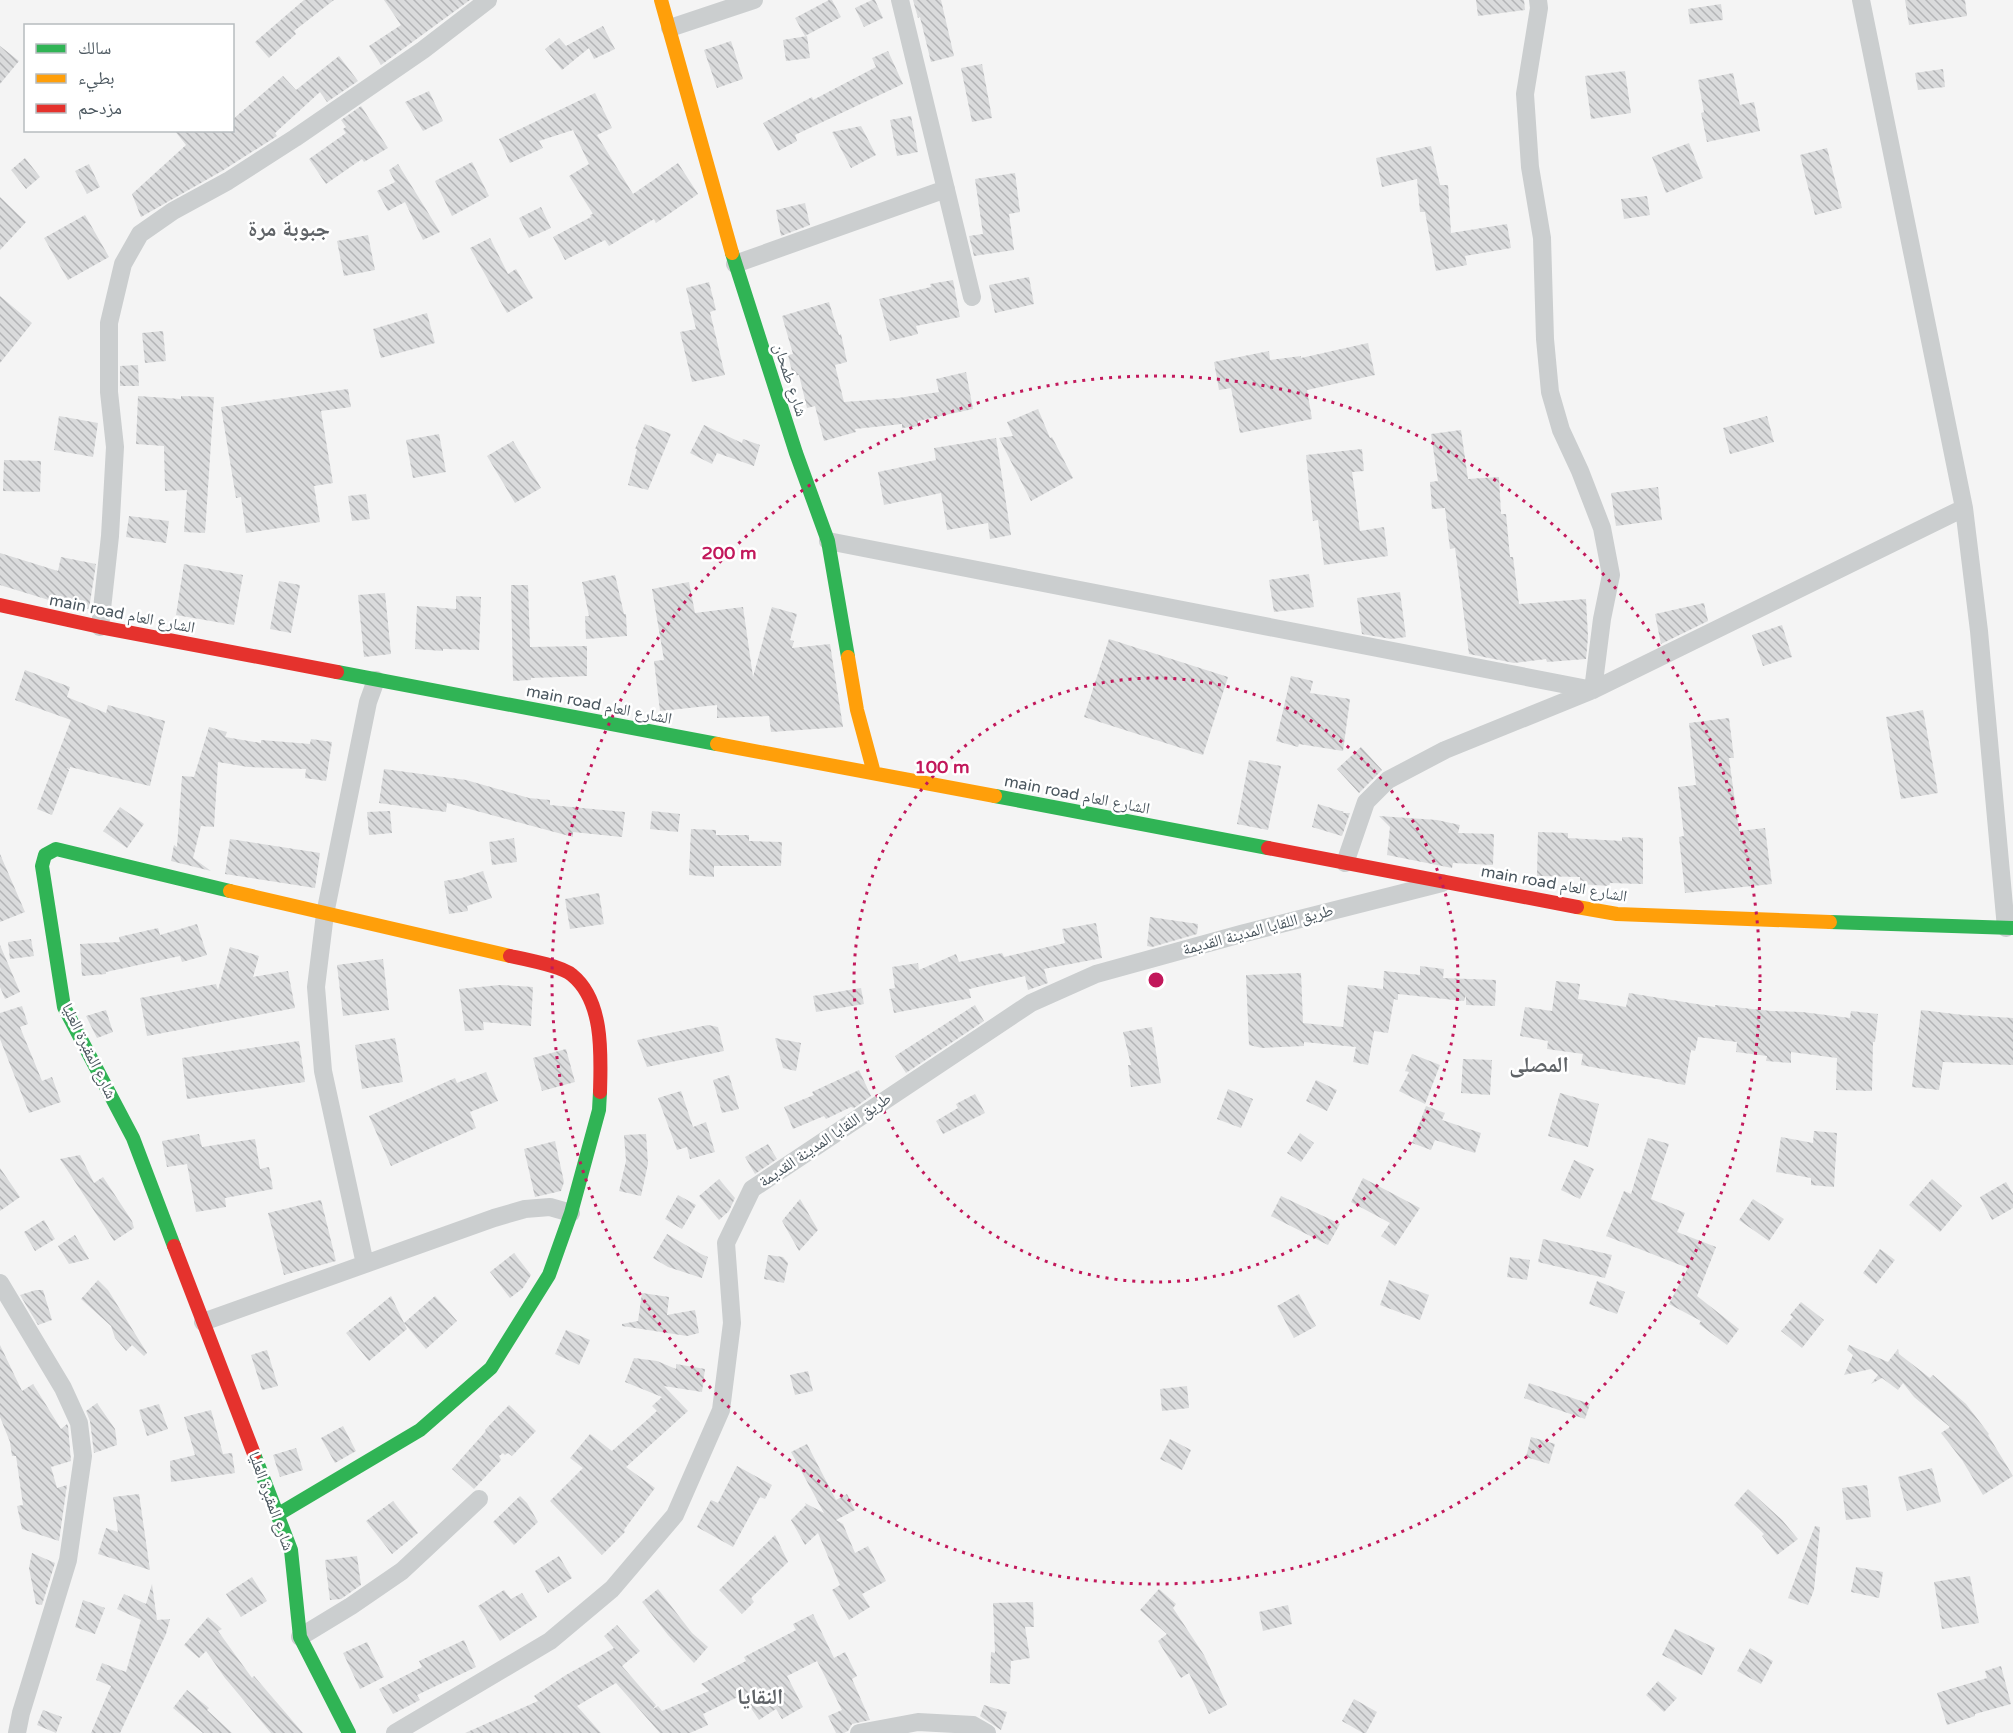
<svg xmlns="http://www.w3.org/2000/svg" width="2013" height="1733" font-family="'Varela Round','Noto Naskh Arabic',sans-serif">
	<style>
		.building { fill: url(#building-back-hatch) }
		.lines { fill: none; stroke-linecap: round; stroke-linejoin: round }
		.street { stroke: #cbcecf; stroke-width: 18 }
		.fast { stroke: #30b455; stroke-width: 14 }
		.slow { stroke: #ff9f0a; stroke-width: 14 }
		.jam { stroke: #e5322d; stroke-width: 14 }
		.ring { fill: none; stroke: #c2185b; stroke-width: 3; stroke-dasharray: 3 6 }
		.labels { text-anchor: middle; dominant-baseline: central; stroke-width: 5; stroke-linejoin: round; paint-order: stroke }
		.street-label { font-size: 16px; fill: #4b575f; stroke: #fff }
		.district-label { font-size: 22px; font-weight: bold; fill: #5f6367; stroke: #fff }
		.centre { fill: #c2185b; stroke: #fff; stroke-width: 3 }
		.ring-label { font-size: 18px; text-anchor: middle; font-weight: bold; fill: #c2185b; stroke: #fff; stroke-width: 5; stroke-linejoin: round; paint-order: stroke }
	</style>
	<defs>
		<pattern id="building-back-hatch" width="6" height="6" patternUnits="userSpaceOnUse" patternTransform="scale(1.5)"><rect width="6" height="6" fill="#dadbdc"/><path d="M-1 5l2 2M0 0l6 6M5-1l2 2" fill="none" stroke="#b3b4b6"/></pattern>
	</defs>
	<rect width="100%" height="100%" fill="#f4f4f4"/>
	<!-- building -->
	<path class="building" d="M304,0H334L294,31L296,34L269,58L255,42Z
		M384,0H470L381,65L369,46L401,25Z
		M829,0H832L841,17L805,36L795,18Z
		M872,0H875L883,18L864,27L855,8Z
		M913,0H941L954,56L931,62L920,17L918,18Z
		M1476,0H1524L1525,10L1478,16Z
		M1905,0H1965L1967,16L1909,25Z
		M1721,4L1723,20L1690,24L1688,9Z
		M603,26L615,49L594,59L589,48L562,70L545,49L559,38L566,46Z
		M807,36L810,58L786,61L783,40Z
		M731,41L743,79L717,88L704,50Z
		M0,46L19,61L0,84Z
		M888,51L903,84L795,135L797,141L778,151L763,123L812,97L813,100L876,67L872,58Z
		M339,56L358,81L327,102L320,92L275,133L277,136L222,171L141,217L132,194L186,145L174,130H232V120L283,76L296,90Z
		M982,64L992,118L972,122L961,68Z
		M1943,69L1945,87L1918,90L1915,73Z
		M1625,71L1631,113L1591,119L1585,76Z
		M1733,73L1740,105L1754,102L1760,131L1707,142L1701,113L1704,112L1698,80Z
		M429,91L443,121L423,131L405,102Z
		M595,93L612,128L597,135L633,194L678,163L698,194L656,223L654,219L609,246L605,240L565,260L553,237L591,217L590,215L593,214L569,176L589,164L573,130L539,141L543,148L510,163L499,139Z
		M361,106L388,148L364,162L362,159L326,184L309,159L346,133L343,129L346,127L341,120Z
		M911,116L918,152L897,156L890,120Z
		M861,126L876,155L851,168L832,132Z
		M1689,143L1703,178L1666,193L1652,157Z
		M1431,146L1440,185H1448L1451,233L1507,224L1511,248L1465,256L1467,265L1436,271L1425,212H1420L1417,179L1382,187L1376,158Z
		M1827,148L1842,208L1815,215L1800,155Z
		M25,158L40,177L26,189L11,170Z
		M472,162L489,196L452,216L435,181Z
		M89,164L100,187L87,194L75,171Z
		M398,164L440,232L423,240L405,202L388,211L377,191L395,182L389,170Z
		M1015,173L1020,212L1009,214L1014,250L974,256L969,236L983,234L975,179Z
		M1647,196L1650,215L1624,219L1621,199Z
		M0,197L26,222L0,250Z
		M805,203L810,225L781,236L776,210Z
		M541,207L551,228L529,238L519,218Z
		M85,215L109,257L68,280L44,238Z
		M368,235L375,270L344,276L337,241Z
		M490,238L508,274L516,269L533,298L507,313L470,248Z
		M1029,277L1034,304L995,313L989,285Z
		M953,280L960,317L916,326L918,334L890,341L879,299L931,287L930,284Z
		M709,282L716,310L710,312L725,375L692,382L680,332L696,329L686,288Z
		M0,296L32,323L0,363Z
		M829,302L839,335L841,334L847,362L835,365L844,402L898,398L939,392L936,379L966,372L973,409L918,421L919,426L902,428V424L855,429L856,432L824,441L815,406L807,408L799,375L793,376L788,355L793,354L782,316Z
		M427,313L435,343L381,358L373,329Z
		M163,331L166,361L145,363L142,333Z
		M1368,343L1375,375L1307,390L1312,419L1240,433L1231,388L1219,390L1214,362L1269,351L1270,360L1301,356V358Z
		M138,365L139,386H120V366Z
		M348,389L351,407L321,411L333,483L314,486L320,522L246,533L241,497L236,498L221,407Z
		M138,396L181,399V396L214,397L205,533L184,532L187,490L165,491L164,446L136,444Z
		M1038,409L1050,438L1052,437L1073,478L1031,501L999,438L1013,436L1007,422Z
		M59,416L98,423L93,457L54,450Z
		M1767,416L1774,442L1730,454L1723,428Z
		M645,424L671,434L648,490L628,485L637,449H635Z
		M704,425L742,443L743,439L760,445L754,466L717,453L712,464L690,453Z
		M1461,430L1468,479L1499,477L1501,514H1506L1510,557H1513L1519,604L1586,599L1588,637L1586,659L1547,662L1546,659L1514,663L1469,654L1455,548L1450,549L1445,508L1432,509L1430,482L1438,481L1431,434Z
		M439,434L446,472L413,478L406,440Z
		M996,438L1011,535L990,539L988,523L947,530L941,493L884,505L878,472L936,460L934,448Z
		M513,441L541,488L515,503L487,456Z
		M1362,449L1364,471L1352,472L1360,531L1384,527L1388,556L1324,565L1318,520L1313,521L1306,455Z
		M4,460L41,461L40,492L3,491Z
		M1658,487L1662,520L1616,526L1611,493Z
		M366,494L370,519L352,521L348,496Z
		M129,516L169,521L166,543L126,537Z
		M0,553L58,571L61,557L96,564L89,609L52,601L0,585Z
		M184,564L243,575L234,625L176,615Z
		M1309,574L1314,607L1274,612L1269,580Z
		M615,575L624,614H626L627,636L586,639L585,616H589L582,582Z
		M279,581L300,585L291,633L270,629Z
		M689,582L695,613L743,607L753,677L772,607L797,614L790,640L794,641L792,648L830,644L843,727L771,732L769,716L717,718V705L660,711L654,661L664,660L652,589Z
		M511,585H528L530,647L587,646V676L531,678V680L513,681Z
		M1400,592L1406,637L1391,639L1362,634L1357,598Z
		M385,593L391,654L364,657L358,595Z
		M456,596L481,597L479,650L443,649V651L415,649L417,606L456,609Z
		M1704,603L1708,621L1661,644L1655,614Z
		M1782,625L1792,657L1763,666L1752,635Z
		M1109,639L1228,677L1203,755L1084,717Z
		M25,670L70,687L67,697L106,713L108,705L165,721L150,786L70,767V769L66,768L69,770L52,815L37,809L71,720L15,700Z
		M1291,676L1313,681L1310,693L1350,699L1343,751L1299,744L1298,747L1276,741Z
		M1923,710L1938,793L1901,799L1886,717Z
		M1729,718L1734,758H1729L1739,831L1765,828L1772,884L1685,893L1679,837L1684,836L1678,787L1696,785L1689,723Z
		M209,727L227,732L225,737L261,743V740L310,744L311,739L332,742L326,781L305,778L306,769L248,767L218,762L214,827L201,826L193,858L211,871L171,861L174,845L177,847L182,776L194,777Z
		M1361,747L1382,770L1359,793L1337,769Z
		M1249,760L1281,766L1268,830L1237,824Z
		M384,769L466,780L529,798L550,800V805L625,812L622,837L573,832V837L447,803L446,812L379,803Z
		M1318,804L1344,812L1342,813H1350L1342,836L1312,827Z
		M120,807L144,824L127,848L103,831Z
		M390,811L392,833L369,835L367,812Z
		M652,811L680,814L678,832L650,829Z
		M1379,816L1437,820L1460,825L1458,833L1494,834L1493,865L1453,863L1452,868L1387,855L1390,827Z
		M691,829L716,830V835H749V841L782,842L781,866H714V877L689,875Z
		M1538,832L1568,833V838L1622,841V837L1643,838V884L1610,883L1609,886L1580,884V877L1537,876Z
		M514,838L517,862L492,865L489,842Z
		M230,839L320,853L315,888L225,874Z
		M0,854L25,912L0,922Z
		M483,871L492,898L467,906L468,911L449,914L444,881L462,878Z
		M599,893L604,924L570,929L565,899Z
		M1150,917L1198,924L1197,934L1152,947L1147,946Z
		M1096,923L1102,958L1044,969L1048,983L1028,990L1025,976L969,989L971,998L894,1013L889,989L895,988L892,967L918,963L919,970L956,954L959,962L1002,953L1004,957L1065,943L1062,929Z
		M197,924L207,955L182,962L180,956L106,972V974L82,976L80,944L120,942L119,937L158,928L160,935Z
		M31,939L34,956L10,959L8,942Z
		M0,945L20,992L5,999L0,987Z
		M230,947L259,956L253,977L288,971L295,1008L147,1036L140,998L216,984L218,990Z
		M383,959L389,1010L343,1016L337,965Z
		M1420,966L1444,969L1443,978L1496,980L1495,1006L1466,1005V995L1464,1001L1398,994V1000L1394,999L1388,1033L1374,1031L1368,1065L1353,1062L1356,1047L1304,1042V1046L1262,1048L1249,1045L1246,975L1301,973L1303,1023L1343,1027L1348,985L1383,989L1384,971L1420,975Z
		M1556,981L1580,984L1578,999L1626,1007L1629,993L1715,1007V1005L1771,1011L1802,1012L1850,1018L1851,1011L1878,1014L1875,1042H1873L1872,1091L1836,1090L1837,1058L1791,1052V1063L1766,1061L1767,1056L1736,1052L1737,1042L1698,1037L1695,1051L1691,1050L1685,1085L1662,1081V1080L1581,1065L1583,1054L1547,1049L1548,1041L1520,1036L1525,1007L1552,1011Z
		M500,985L533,987L531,1026L483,1022L484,1030L465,1031L459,989Z
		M861,988L864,1004L816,1012L813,996Z
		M975,1005L984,1021L906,1073L895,1056Z
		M22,1006L28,1024L20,1027L42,1081L52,1077L61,1102L29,1113L0,1039V1013Z
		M106,1010L113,1032L97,1038L86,1016Z
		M1921,1010L1963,1015L2013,1018V1065L1943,1062L1939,1090L1912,1087Z
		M708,1025L718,1027L724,1051L647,1067L637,1040Z
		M1152,1027L1161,1083L1131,1087L1128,1065H1131L1123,1032Z
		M395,1038L403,1082L362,1089L355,1045Z
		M775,1038L801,1043L796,1071L783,1068Z
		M299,1041L305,1082L187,1099L182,1058Z
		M566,1049L575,1082L542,1091L533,1058Z
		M1412,1054L1440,1065L1425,1104L1399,1091L1409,1072L1405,1071Z
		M1463,1059L1492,1060L1490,1095L1461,1093Z
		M859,1070L871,1096L854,1108L851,1107L826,1119L824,1116L793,1129L784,1107L814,1095L812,1092Z
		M486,1072L498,1101L470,1112L476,1128L391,1166L369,1116L455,1078L457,1083Z
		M729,1075L739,1109L722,1113L713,1080Z
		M1316,1080L1337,1090L1327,1111L1306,1101Z
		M1228,1089L1253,1099L1241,1128L1217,1119Z
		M681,1091L693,1127L706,1122L715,1152L690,1159L687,1147L677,1150L658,1098Z
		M1560,1093L1599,1104L1588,1147L1548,1136Z
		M975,1094L985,1113L943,1134L936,1121L958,1108L956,1104Z
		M1426,1106L1445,1113L1442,1120L1481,1133L1475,1153L1435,1140L1431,1150L1412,1143Z
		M1814,1131L1837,1133L1834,1187L1811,1185V1178L1776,1172L1781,1137L1813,1143Z
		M1300,1133L1314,1143L1301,1162L1287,1153Z
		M199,1134L202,1147L255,1139L260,1169L269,1167L273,1189L225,1198L226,1207L196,1212L187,1164L167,1167L162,1141Z
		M646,1134L648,1164L641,1196L619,1191L626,1161L624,1135Z
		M1648,1138L1669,1144L1651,1199L1685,1213L1677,1232L1716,1247L1697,1296L1739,1329L1727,1345L1699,1324L1701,1321L1669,1304L1688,1268L1606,1236L1624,1191L1631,1194Z
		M555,1141L564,1182L561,1191L535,1197L524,1149Z
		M768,1144L777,1159L755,1174L745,1157Z
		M80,1155L94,1183L103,1177L132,1221L134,1228L114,1241L60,1159Z
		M1574,1160L1594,1169L1580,1199L1561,1190Z
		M0,1168L20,1197L0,1211Z
		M1363,1178L1420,1208L1395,1246L1381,1236L1390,1223L1351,1202Z
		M719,1179L735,1198L729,1211L719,1220L699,1196Z
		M1932,1179L1962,1206L1940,1232L1909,1205Z
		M2006,1182L2013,1194V1208L1992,1220L1980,1197Z
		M678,1195L696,1205L682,1229L665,1219Z
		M1281,1196L1340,1224L1328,1245L1271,1216Z
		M800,1199L818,1230L799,1251L782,1221Z
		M1753,1199L1784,1219L1769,1241L1739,1220Z
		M321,1200L336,1261L284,1275L268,1213Z
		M44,1220L55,1239L35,1251L24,1232Z
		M667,1234L701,1254L708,1257L702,1278L668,1267L653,1258Z
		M75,1235L89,1259L69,1264L58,1246Z
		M1543,1239L1612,1255L1605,1278L1538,1262Z
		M1880,1249L1895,1260L1876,1284L1863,1273Z
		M514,1253L531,1275L523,1288L510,1298L490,1272Z
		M768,1255L783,1257L788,1263L784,1283L764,1279Z
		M1510,1257L1530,1260L1527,1280L1507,1277Z
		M98,1280L108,1290L147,1353L144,1356L132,1345L126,1351L115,1338L111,1326L81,1299Z
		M1389,1280L1429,1295L1420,1320L1380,1305Z
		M1597,1281L1625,1292L1617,1314L1589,1304Z
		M36,1290H43L52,1320L38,1325L20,1295Z
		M642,1293L669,1297L667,1315L695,1310L699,1333L687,1336L622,1326V1324L638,1321Z
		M1299,1294L1316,1326L1294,1338L1277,1306Z
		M391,1296L404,1323L435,1296L457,1321L426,1349L404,1323L407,1329L369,1361L346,1333Z
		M1801,1302L1824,1320L1802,1348L1781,1331L1793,1317L1790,1315Z
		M566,1330L590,1340L579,1365L555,1354Z
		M0,1345L22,1391L33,1384L61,1429L67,1424L68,1426L71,1461L51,1467L57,1488L67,1485L59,1541L22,1529L17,1506L23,1505L16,1456H12L10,1442L0,1417Z
		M1849,1345L1888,1362L1898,1349L1899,1354L1930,1378L1933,1375L1966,1404L1989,1434L1988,1435L2013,1476L1983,1495L1962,1460L1941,1433L1950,1427L1914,1397L1903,1383L1898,1390L1882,1378L1871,1384L1878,1375L1871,1369L1844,1375L1853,1355L1847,1350Z
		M267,1350L278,1386L262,1390L251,1355Z
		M634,1358L657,1361L676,1369V1364L705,1369L702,1392L664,1386L688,1411L626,1467L655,1488L624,1530L625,1532L602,1555L550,1501L583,1468L570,1458L590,1434L612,1451L657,1411L652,1406L662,1397L625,1382Z
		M808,1371L813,1391L795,1395L790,1375Z
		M1529,1383L1590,1404L1585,1419L1524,1398Z
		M1187,1386L1189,1408L1162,1411L1160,1389Z
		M97,1403L115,1429L117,1445L94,1453L90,1421L86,1411Z
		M159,1404L168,1429L147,1436L139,1410Z
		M509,1405L536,1431L512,1456L508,1453L505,1455L503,1453L499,1456L501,1460L474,1489L452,1469L486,1431L485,1430Z
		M211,1410L223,1454L232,1453L235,1473L171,1482L170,1461L195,1455L184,1417Z
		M343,1426L356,1451L335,1463L321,1438Z
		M1531,1437L1555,1444L1549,1464L1526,1457Z
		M1170,1439L1191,1450L1182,1470L1160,1459Z
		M807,1444L836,1500L847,1494L855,1510L836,1520L843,1524L855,1553L868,1546L886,1581L862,1594L870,1607L849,1620L832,1590L840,1585L818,1533L805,1545L791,1520L806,1505L805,1503L824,1513L791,1452Z
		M296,1448L303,1470L280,1477L273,1455Z
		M737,1466L772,1485L765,1499L760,1497L733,1547L697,1527L711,1500L718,1503Z
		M1932,1468L1941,1502L1907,1511L1898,1477Z
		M1867,1485L1871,1517L1846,1520L1842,1488Z
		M1748,1489L1782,1520L1798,1539L1777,1555L1762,1536L1764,1534L1734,1505Z
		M139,1494L150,1570L98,1554L106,1528L118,1532L113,1497Z
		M520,1496L527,1503L538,1522L514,1545L493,1522Z
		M393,1501L418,1533L392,1554L366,1521Z
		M1815,1526L1820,1527L1814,1590L1808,1605L1788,1598Z
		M775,1535L788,1562L751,1598L754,1602L742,1614L719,1590Z
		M32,1553L55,1563L42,1605L36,1604L29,1568Z
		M357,1556L361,1585L341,1599L330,1600L325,1560Z
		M559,1556L572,1578L548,1593L535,1571Z
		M1856,1567L1883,1572L1879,1598L1851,1592Z
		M1970,1576L1979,1623L1942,1629L1934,1582Z
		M252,1577L267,1601L241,1617L226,1594Z
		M152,1584L157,1620L170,1619L166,1634L120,1733H91L111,1686L96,1680L102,1663L126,1672L141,1620L117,1609L124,1594L146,1604Z
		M658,1589L692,1633L708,1647L694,1663L668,1635L642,1602Z
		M1159,1589L1176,1604L1173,1608L1204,1655L1227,1705L1209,1714L1189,1673L1181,1678L1158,1641L1167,1634L1140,1610Z
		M504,1590L511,1599L522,1593L537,1617L500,1641L478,1606Z
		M83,1600L105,1608L95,1634L75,1627Z
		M1033,1602L1034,1627H1025L1030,1658L1011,1661L1010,1684L990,1683L991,1652L995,1653L993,1603Z
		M1288,1605L1292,1624L1263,1631L1259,1612Z
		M813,1614L834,1658L845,1652L857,1676L852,1679L870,1720L852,1724L848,1731L844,1733H836L828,1716L842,1710L817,1661L787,1676L803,1707L782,1719L776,1709L759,1720L742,1695L703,1714L708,1725L690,1733H660L616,1683L577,1706L601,1733H465L538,1701L534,1696L566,1675L614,1648L604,1636L617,1625L640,1651L622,1666L656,1705L653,1709L658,1706L662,1711L709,1691L701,1684L746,1661L744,1657L796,1630L793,1624Z
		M208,1617L222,1629L218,1631L252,1678L254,1676L303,1733H271L225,1678L206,1651L199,1658L184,1645Z
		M1675,1629L1715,1648L1702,1675L1662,1655Z
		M464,1640L476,1667L417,1695L420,1700L393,1714L379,1689L422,1667L419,1661Z
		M367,1642L384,1677L360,1689L343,1653Z
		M1750,1648L1773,1661L1761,1684L1737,1671Z
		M2001,1666L2011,1704L1975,1714V1716L1947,1725L1937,1693L1987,1678L1985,1671Z
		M1658,1681L1677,1698L1664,1712L1646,1695Z
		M187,1690L209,1708L207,1710L232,1733H203L173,1708Z
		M1354,1699L1377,1712L1366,1733H1363L1342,1721Z
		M984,1705L1007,1712L1001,1730L980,1716Z
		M43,1710L62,1717L56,1733L37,1725Z"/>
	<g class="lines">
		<!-- street -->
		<path class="street" d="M900,0L972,297
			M1861,0L1964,508L1979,631L2006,928
			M670,28L754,0
			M735,264L946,189
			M828,541L1593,690L1602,619L1611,575L1602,528L1580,471L1561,430L1550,392L1545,339L1542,238L1530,167L1525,94L1539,8L1538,0
			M100,627L110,536L115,447L109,392V323L123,264L140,234L173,211L228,181L295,138L423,50L488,0
			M1345,863L1366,802L1388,780L1445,750L1593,690L1964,508
			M365,1264L323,1071L316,987L325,914L368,702L376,680
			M0,1283L63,1388L79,1423L83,1456L68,1560L21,1713L17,1733
			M203,1322L494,1218L525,1209L550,1207L571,1213
			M300,1637L351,1606L402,1571L479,1499
			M395,1733L550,1641L612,1589L675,1515L721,1410L732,1323L726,1243L752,1189L1031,1003L1096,974L1241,934L1442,883
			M859,1733L918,1722L973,1725L987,1733"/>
		<!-- fast -->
		<path class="fast" d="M732,253L796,453L828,541L848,657
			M337,672L717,744
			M995,796L1268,848
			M1830,922L2013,928
			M174,1246L133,1138L64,1007L42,866L45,855L56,849L230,891
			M254,1454L291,1550L300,1637L349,1733
			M277,1515L420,1430L491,1368L549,1275L571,1213L599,1110L600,1092"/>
		<!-- slow -->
		<path class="slow" d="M661,0L732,253
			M848,657L857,710L874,773
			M717,744L995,796
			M230,891L510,956
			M1577,907L1617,914L1830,922"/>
		<!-- jam -->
		<path class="jam" d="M0,605L100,627L337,672
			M1268,848L1577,907
			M510,956C524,959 562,966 572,975C604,1001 601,1055 600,1092
			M174,1246L254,1454"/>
	</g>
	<!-- distance rings -->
	<g class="ring">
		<circle cx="1156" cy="980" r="302"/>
		<circle cx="1156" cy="980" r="604"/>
	</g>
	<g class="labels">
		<!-- street labels -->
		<g class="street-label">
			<text transform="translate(790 380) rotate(72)">شارع طمحان</text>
			<text transform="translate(122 614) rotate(11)">main road الشارع العام</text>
			<text transform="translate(599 705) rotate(11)">main road الشارع العام</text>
			<text transform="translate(1077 795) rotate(11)">main road الشارع العام</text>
			<text transform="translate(1554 884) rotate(10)">main road الشارع العام</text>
			<text transform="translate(1258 930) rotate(-15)">طريق اللقايا المدينة القديمة</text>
			<text transform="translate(89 1051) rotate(64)">شارع المقبرة العليا</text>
			<text transform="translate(825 1140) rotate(-34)">طريق اللقايا المدينة القديمة</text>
			<text transform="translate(271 1501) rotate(70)">شارع المقبرة العليا</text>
		</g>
		<!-- district labels -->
		<g class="district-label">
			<text x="289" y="229">جبوبة مرة</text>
			<text x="1539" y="1065">المصلى</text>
			<text x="760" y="1697">النقايا</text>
		</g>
	</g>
	<circle cx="1156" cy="980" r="9" class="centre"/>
	<g class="ring-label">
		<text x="729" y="559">200 m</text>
		<text x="942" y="773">100 m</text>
	</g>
	<!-- legend -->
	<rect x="24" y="24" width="210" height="108" fill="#ffffff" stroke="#b7bcbf" stroke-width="1.5"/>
	<rect x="36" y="44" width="30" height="9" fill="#30b455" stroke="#b7bcbf" stroke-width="1.5"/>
	<text x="78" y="54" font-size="18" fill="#4b575f">سالك</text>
	<rect x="36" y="74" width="30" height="9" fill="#ff9f0a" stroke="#b7bcbf" stroke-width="1.5"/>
	<text x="78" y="84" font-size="18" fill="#4b575f">بطيء</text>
	<rect x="36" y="104" width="30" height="9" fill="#e5322d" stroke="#b7bcbf" stroke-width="1.5"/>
	<text x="78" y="114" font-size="18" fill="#4b575f">مزدحم</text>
</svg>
